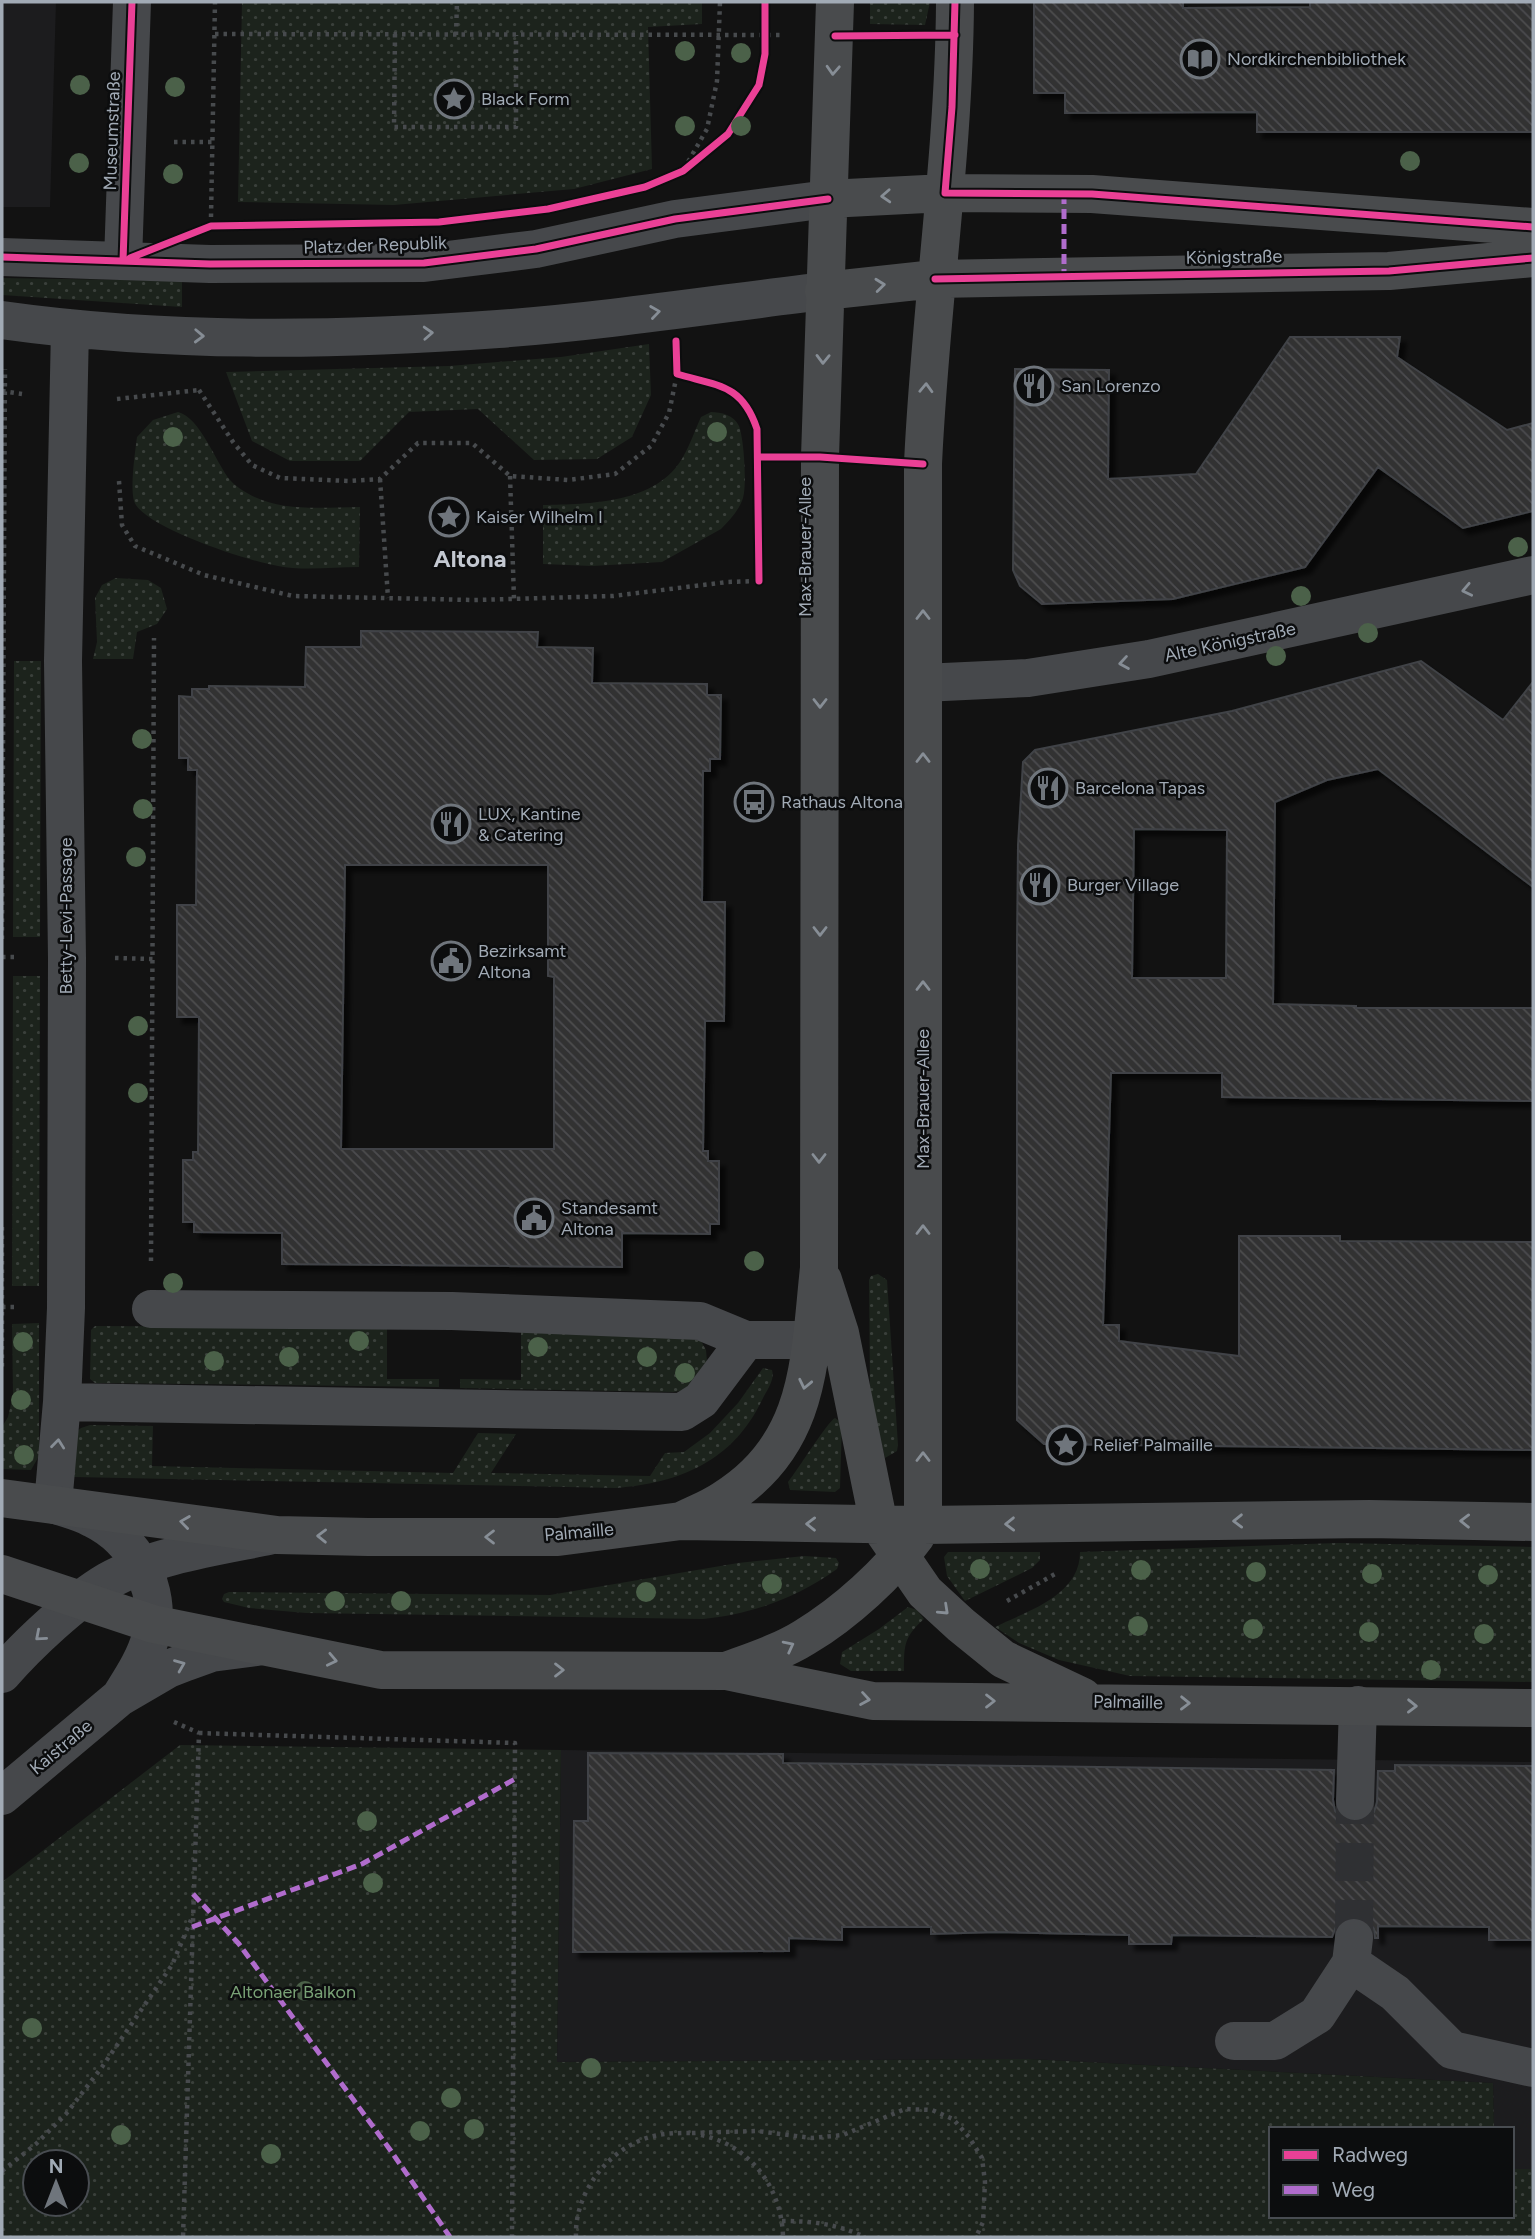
<svg xmlns="http://www.w3.org/2000/svg" width="1535" height="2239" font-family="Figtree,sans-serif">
	<style>
		.built { fill: #1c1c1e }
		.grass { fill: url(#grass-dots); fill-rule: evenodd }
		.building { fill: url(#building-back-hatch); stroke: #404346; stroke-width: 2; fill-rule: evenodd; filter: url(#shadow) }
		.lines { fill: none; stroke-linecap: round; stroke-linejoin: round }
		.minor-tunnel { stroke: #2f3033; stroke-width: 38; stroke-dasharray: 38 19; stroke-linecap: butt }
		.path { stroke: #474a4d; stroke-width: 4.5; stroke-dasharray: 3.5 5; stroke-linecap: butt }
		.minor { stroke: #46484b; stroke-width: 38 }
		.major { stroke: #494b4d; stroke-width: 38 }
		.quiet { stroke: #b06ccc; stroke-width: 5; stroke-dasharray: 10 5; stroke-linecap: butt }
		.cycleway-casing { stroke: #0c0d0e; stroke-width: 11 }
		.cycleway { stroke: #ea4096; stroke-width: 7 }
		.tree { fill: #4b6149 }
		.oneway { stroke: #878e96 }
		.oneway2 { stroke: #868d95 }
		.labels { text-anchor: middle; dominant-baseline: central; stroke-width: 5; stroke-linejoin: round; paint-order: stroke }
		.poi-label { font-size: 18px; fill: #a1aab5; stroke: #0c0d0e; text-anchor: start }
		.street-label { font-size: 18px; fill: #a1aab5; stroke: #0c0d0e }
		.park-label { font-size: 18px; fill: #79a276; stroke: #0c0d0e }
		.district-label { font-size: 24px; font-weight: bold; fill: #c3c8d1; stroke: #0c0d0e }
	</style>
	<defs>
		<pattern id="grass-dots" width="8" height="8" patternUnits="userSpaceOnUse" patternTransform="scale(1.75)"><rect width="8" height="8" fill="#1c231c"/><path d="M2 2h.1M6 6h.1" fill="none" stroke="#3a403b" stroke-width="1.8" stroke-linecap="round"/></pattern>
		<pattern id="building-back-hatch" width="6" height="6" patternUnits="userSpaceOnUse" patternTransform="scale(1.75)"><rect width="6" height="6" fill="#313133"/><path d="M-1 5l2 2M0 0l6 6M5-1l2 2" fill="none" stroke="#4c4c4e"/></pattern>
		<filter id="shadow"><feDropShadow dx="6" dy="6" stdDeviation="2" flood-color="#0009"/></filter>
	</defs>
	<rect width="100%" height="100%" fill="#121212"/>
	<!-- built -->
	<path class="built" d="M2,2H56L50,207H2Z
		M561,1750L1533,1762V2169H1512V2129H1494L1493,2083L1028,2059L557,2062Z"/>
	<!-- grass -->
	<path class="grass" d="M242,2H702V24L648,27L652,169L574,189L394,205L238,202Z
		M870,2H930L925,25L870,24Z
		M2,278L182,281V307L2,295Z
		M649,344L651,395L632,437L597,459L534,460L478,409L409,412L360,461H290L252,441L226,372L449,366L561,357Z
		M178,412C200,417 216,463 230,480C234,485 242,490 247,493C280,513 324,507 360,507L359,567C333,567 303,571 278,566C251,562 142,527 134,501C130,486 135,453 137,437L153,420Z
		M711,412C721,412 734,415 739,426C744,439 747,484 743,498C739,510 730,520 721,529L662,562L592,566L543,564V505C589,504 657,504 683,457C690,445 695,430 701,417Z
		M116,578L148,580L161,588L167,609L157,624L137,632L133,659H93L97,642L95,598L102,585Z
		M14,661H41L40,937H13Z
		M13,976H40L39,1286H12Z
		M878,1274L887,1280L898,1445L897,1451L885,1458L870,1396L869,1280L871,1276Z
		M39,1323V1456L31,1470L2,1469V1427L8,1417L13,1395L12,1324Z
		M95,1326L387,1328V1379H439V1387L95,1383L90,1379L91,1330Z
		M521,1328H650L701,1341L706,1350L707,1362L686,1390L674,1392L460,1388V1379L521,1380Z
		M763,1368L772,1370C775,1380 767,1390 762,1400C733,1461 680,1483 616,1488L74,1477V1434L81,1428L90,1425L153,1426L152,1466L453,1473L478,1433L516,1434L491,1473L650,1476L665,1453L684,1452L710,1433L738,1403Z
		M835,1418L842,1423L840,1488L835,1492L790,1490L788,1482C797,1471 828,1421 835,1418Z
		M1338,1543L1533,1547V1682L1130,1676L1059,1660L1019,1643L995,1627C1027,1611 1080,1596 1080,1552Z
		M948,1552H1040V1560L1032,1568L965,1601L947,1576L944,1557Z
		M804,1556L836,1558L839,1563L837,1569C796,1598 753,1614 703,1619L306,1613L249,1608L224,1602L222,1599L224,1594L229,1592L550,1595L738,1563Z
		M908,1607L917,1610L924,1619C904,1637 904,1645 904,1671H851L840,1664L842,1652L879,1629Z
		M180,1745L561,1750L557,2062L1028,2059L1493,2083L1494,2129H1271V2216H1512V2169H1533V2237H2V1882ZM35,2162H77V2204H35Z"/>
	<!-- building -->
	<path class="building" d="M1034,2H1183V8L1310,7V2H1533V132H1257V112L1065,113V93H1034Z
		M1290,337H1400L1397,357L1507,430L1533,423V511L1463,528L1378,467L1305,567L1173,599L1042,604L1020,586L1013,570L1015,369L1109,370L1108,479L1196,474Z
		M361,631L538,632L537,647L593,648L592,683L707,684V695H721L720,759H710V771H703L702,902H725L724,1021H705L703,1151H708V1161H719V1224H710V1234L622,1233V1267L282,1264V1233L194,1232V1222H183V1160H193V1152H198L199,1017H177V905H196L197,770H188V758H179V696L192,697V689H209V686L305,687L306,647H361ZM345,865H548V976L554,977V1149H341Z
		M1421,661L1503,720L1533,682V887L1378,769L1327,780L1275,802L1273,1004L1356,1006V1008H1533V1101L1222,1097V1073H1111L1103,1325H1119V1341L1239,1356V1236H1340V1241L1533,1242V1450L1044,1444L1017,1420V943L1018,845L1023,762L1035,750L1232,711ZM1134,829L1227,830L1226,978H1132Z
		M588,1753L783,1754V1763L1334,1770L1333,1800L1335,1811L1344,1820L1355,1823L1366,1820L1374,1812L1377,1802L1378,1771H1395V1765L1533,1766V1940H1489V1927L1378,1926V1938H1375L1374,1929L1368,1921L1356,1916L1346,1918L1337,1924L1332,1937L1172,1935L1171,1944H1129V1935L996,1932L931,1934V1927H842V1940L789,1938V1951L573,1952L574,1821H588Z"/>
	<g class="lines">
		<!-- minor-tunnel -->
		<path class="minor-tunnel" d="M1354,1938L1355,1801"/>
		<!-- path -->
		<path class="path" d="M215,34L784,35
			M395,34L394,127H516V35
			M456,35L457,2
			M174,142H212
			M684,169L707,129L717,81L720,2
			M211,217L215,2
			M199,390L233,442L252,465L280,478L348,481L380,479L418,443H472L510,476L568,480L615,474L651,446L669,413L677,374
			M2,391L22,394
			M117,399L199,390
			M510,476L514,599
			M380,479L388,598
			M119,481L122,525L135,546L204,575L293,596L474,600L613,596L727,582L759,581L757,429C742,384 718,386 677,374V359
			M2,939L5,369
			M2,957H18
			M115,958L153,959
			M2,1227V1369
			M151,1261L154,638
			M2,1307H18
			M1007,1601L1055,1574
			M174,1722L199,1733L183,2237
			M199,1733L515,1743L512,2237
			M692,2133L757,2131L812,2138L843,2135L905,2109L932,2110L953,2119L969,2137L982,2158L985,2182L983,2222L976,2237
			M701,2135C750,2145 782,2188 783,2237
			M2,2171L36,2144L66,2114L102,2067L172,1965L191,1920
			M782,2221C812,2221 837,2224 865,2237
			M576,2237C574,2192 610,2146 654,2136C666,2133 679,2133 692,2133"/>
		<!-- minor -->
		<path class="minor" d="M2,257L210,264L424,263L536,249L675,219L828,199
			M123,261L132,2
			M2,320C166,343 334,341 498,329C607,321 716,304 824,291
			M70,328L63,661L67,958L66,1308L62,1402L53,1504C66,1509 81,1512 93,1519C134,1539 163,1589 151,1635C146,1657 132,1678 120,1697
			M923,683L1028,678L1149,659L1533,575
			M151,1309L452,1311L700,1321L746,1340
			M62,1402L682,1412L701,1400L746,1340H812
			M2,1674C28,1644 74,1601 108,1581C151,1556 220,1546 269,1536
			M2,1796L120,1697L168,1669L186,1662L211,1653L257,1647
			M1355,1801L1358,1705
			M1351,1963L1395,1993L1452,2050L1533,2068
			M1234,2041H1275L1317,2015L1351,1963L1354,1938"/>
		<!-- major -->
		<path class="major" d="M828,199L945,193L1092,194L1533,227
			M824,291L935,279L1389,271L1533,258
			M823,1280L840,1333L879,1525L925,1592L961,1625L1003,1659L1083,1697
			M2,1498L277,1535L368,1537H558L681,1521L923,1525L1369,1519L1533,1522
			M681,1521C695,1514 711,1508 724,1499C812,1444 809,1360 819,1268L820,457L835,2
			M923,1525V464C930,309 954,156 955,2
			M2,1574L153,1624L381,1670L726,1671L873,1701L1533,1708
			M726,1671C753,1661 781,1652 805,1637C845,1613 889,1573 916,1536"/>
		<!-- quiet -->
		<path class="quiet" d="M1064,194V275
			M193,1894L239,1944L391,2151L450,2237
			M192,1927L362,1864L515,1779"/>
		<defs>
			<path id="cycleway" d="M955,2L952,107L945,193L1092,194L1533,227
				M835,36L955,35
				M2,257L210,264L424,263L536,249L675,219L828,199
				M130,258L211,226L439,222L548,209L645,187L683,171L728,134L759,85L765,54V2
				M123,261L132,2
				M935,279L1389,271L1533,258
				M676,341L677,374C718,386 742,384 757,429L759,581
				M758,457H820L923,464"/>
		</defs>
		<!-- cycleway casing -->
		<use href="#cycleway" class="cycleway-casing"/>
		<!-- cycleway -->
		<use href="#cycleway" class="cycleway"/>
	</g>
	<!-- trees -->
	<g class="tree">
		<circle cx="685" cy="51" r="10"/>
		<circle cx="741" cy="53" r="10"/>
		<circle cx="80" cy="85" r="10"/>
		<circle cx="175" cy="87" r="10"/>
		<circle cx="685" cy="126" r="10"/>
		<circle cx="741" cy="126" r="10"/>
		<circle cx="1410" cy="161" r="10"/>
		<circle cx="79" cy="163" r="10"/>
		<circle cx="173" cy="174" r="10"/>
		<circle cx="717" cy="432" r="10"/>
		<circle cx="173" cy="437" r="10"/>
		<circle cx="1518" cy="547" r="10"/>
		<circle cx="1301" cy="596" r="10"/>
		<circle cx="1368" cy="633" r="10"/>
		<circle cx="1276" cy="656" r="10"/>
		<circle cx="142" cy="739" r="10"/>
		<circle cx="143" cy="809" r="10"/>
		<circle cx="136" cy="857" r="10"/>
		<circle cx="138" cy="1026" r="10"/>
		<circle cx="138" cy="1093" r="10"/>
		<circle cx="754" cy="1261" r="10"/>
		<circle cx="173" cy="1283" r="10"/>
		<circle cx="359" cy="1341" r="10"/>
		<circle cx="23" cy="1342" r="10"/>
		<circle cx="538" cy="1347" r="10"/>
		<circle cx="289" cy="1357" r="10"/>
		<circle cx="647" cy="1357" r="10"/>
		<circle cx="214" cy="1361" r="10"/>
		<circle cx="685" cy="1373" r="10"/>
		<circle cx="21" cy="1400" r="10"/>
		<circle cx="24" cy="1455" r="10"/>
		<circle cx="980" cy="1569" r="10"/>
		<circle cx="1141" cy="1570" r="10"/>
		<circle cx="1256" cy="1572" r="10"/>
		<circle cx="1372" cy="1574" r="10"/>
		<circle cx="1488" cy="1575" r="10"/>
		<circle cx="772" cy="1584" r="10"/>
		<circle cx="646" cy="1592" r="10"/>
		<circle cx="335" cy="1601" r="10"/>
		<circle cx="401" cy="1601" r="10"/>
		<circle cx="1138" cy="1626" r="10"/>
		<circle cx="1253" cy="1629" r="10"/>
		<circle cx="1369" cy="1632" r="10"/>
		<circle cx="1484" cy="1634" r="10"/>
		<circle cx="1431" cy="1670" r="10"/>
		<circle cx="367" cy="1821" r="10"/>
		<circle cx="373" cy="1883" r="10"/>
		<circle cx="305" cy="1991" r="10"/>
		<circle cx="32" cy="2028" r="10"/>
		<circle cx="591" cy="2068" r="10"/>
		<circle cx="451" cy="2098" r="10"/>
		<circle cx="474" cy="2129" r="10"/>
		<circle cx="420" cy="2131" r="10"/>
		<circle cx="121" cy="2135" r="10"/>
		<circle cx="271" cy="2154" r="10"/>
	</g>
	<!-- one-way arrows -->
	<defs><path id="oneway-chevron" d="M-2-3.5L2.5 0L-2 3.5" fill="none" stroke-width="1.6" stroke-linecap="round" stroke-linejoin="round" transform="scale(1.75)"/></defs>
	<g class="oneway">
		<use href="#oneway-chevron" transform="translate(833 70) rotate(93)"/>
		<use href="#oneway-chevron" transform="translate(886 196) rotate(177)"/>
		<use href="#oneway-chevron" transform="translate(880 285) rotate(-6)"/>
		<use href="#oneway-chevron" transform="translate(823 359) rotate(91)"/>
		<use href="#oneway-chevron" transform="translate(926 388) rotate(-88)"/>
		<use href="#oneway-chevron" transform="translate(923 615) rotate(-90)"/>
		<use href="#oneway-chevron" transform="translate(820 703) rotate(90)"/>
		<use href="#oneway-chevron" transform="translate(923 758) rotate(-90)"/>
		<use href="#oneway-chevron" transform="translate(820 931) rotate(90)"/>
		<use href="#oneway-chevron" transform="translate(923 986) rotate(-90)"/>
		<use href="#oneway-chevron" transform="translate(819 1158) rotate(90)"/>
		<use href="#oneway-chevron" transform="translate(923 1230) rotate(-90)"/>
		<use href="#oneway-chevron" transform="translate(805 1384) rotate(102)"/>
		<use href="#oneway-chevron" transform="translate(923 1457) rotate(-90)"/>
		<use href="#oneway-chevron" transform="translate(1238 1521) rotate(179)"/>
		<use href="#oneway-chevron" transform="translate(1465 1521) rotate(-179)"/>
		<use href="#oneway-chevron" transform="translate(185 1522) rotate(-172)"/>
		<use href="#oneway-chevron" transform="translate(811 1524) rotate(-179)"/>
		<use href="#oneway-chevron" transform="translate(1010 1524) rotate(179)"/>
		<use href="#oneway-chevron" transform="translate(322 1536) rotate(-179)"/>
		<use href="#oneway-chevron" transform="translate(490 1537) rotate(180)"/>
		<use href="#oneway-chevron" transform="translate(944 1610) rotate(43)"/>
		<use href="#oneway-chevron" transform="translate(789 1646) rotate(-27)"/>
		<use href="#oneway-chevron" transform="translate(332 1660) rotate(12)"/>
		<use href="#oneway-chevron" transform="translate(559 1670)"/>
		<use href="#oneway-chevron" transform="translate(865 1699) rotate(9)"/>
		<use href="#oneway-chevron" transform="translate(990 1701)"/>
		<use href="#oneway-chevron" transform="translate(1185 1703) rotate(1)"/>
		<use href="#oneway-chevron" transform="translate(1412 1706) rotate(1)"/>
	</g>
	<g class="oneway2">
		<use href="#oneway-chevron" transform="translate(655 312) rotate(-8)"/>
		<use href="#oneway-chevron" transform="translate(428 333) rotate(-3)"/>
		<use href="#oneway-chevron" transform="translate(199 336) rotate(2)"/>
		<use href="#oneway-chevron" transform="translate(1467 590) rotate(168)"/>
		<use href="#oneway-chevron" transform="translate(1124 663) rotate(171)"/>
		<use href="#oneway-chevron" transform="translate(58 1444) rotate(-84)"/>
		<use href="#oneway-chevron" transform="translate(40 1636) rotate(139)"/>
		<use href="#oneway-chevron" transform="translate(180 1665) rotate(-22)"/>
	</g>
	<!-- icons -->
	<defs>
		<symbol id="library-ring" viewBox="-11 -11 22 22"><circle r="9.5" fill="#0c0d0e" stroke="#6f757c" stroke-width="1.5"/><path d="M-6-4Q-3-5.5-.7-3.5V5Q-3 3-6 4ZM6-4Q3-5.5 .7-3.5V5Q3 3 6 4Z" fill="#6f757c"/></symbol>
		<symbol id="sight-ring" viewBox="-11 -11 22 22"><circle r="9.5" fill="#0c0d0e" stroke="#6f757c" stroke-width="1.5"/><path d="M0-6L1.8-2.2L6-1.7L2.9 1.2L3.7 5.4L0 3.3L-3.7 5.4L-2.9 1.2L-6-1.7L-1.8-2.2Z" fill="#6f757c"/></symbol>
		<symbol id="restaurant-ring" viewBox="-11 -11 22 22"><circle r="9.5" fill="#0c0d0e" stroke="#6f757c" stroke-width="1.5"/><path d="M-5-6h1v4h1v-4h1v4h1v-4h1v5L-1.5 .5V6h-2V.5L-5-1ZM5-6V6H3V1.5H1.5Q1.5-4 5-6Z" fill="#6f757c"/></symbol>
		<symbol id="bus-ring" viewBox="-11 -11 22 22"><circle r="9.5" fill="#0c0d0e" stroke="#6f757c" stroke-width="1.5"/><path d="M-5-6H5V4H4V6H2V4H-2V6H-4V4H-5ZM-3.5-4V0h7V-4ZM-3.5 1.2v1.5H-2V1.2ZM2 1.2v1.5H3.5V1.2Z" fill="#6f757c"/></symbol>
		<symbol id="civic-ring" viewBox="-11 -11 22 22"><circle r="9.5" fill="#0c0d0e" stroke="#6f757c" stroke-width="1.5"/><path d="M-.6-6.5H3V-4.5H.6V-3L4-1V1h2V6H-6V1h2V-1L-.6-3ZM-1.2 2.5V6h2.4V2.5Z" fill="#6f757c"/></symbol>
	</defs>
	<g fill-rule="evenodd">
		<use href="#library-ring" x="1178" y="37" width="44" height="44"/>
		<use href="#sight-ring" x="432" y="77" width="44" height="44"/>
		<use href="#restaurant-ring" x="1012" y="364" width="44" height="44"/>
		<use href="#sight-ring" x="427" y="495" width="44" height="44"/>
		<use href="#restaurant-ring" x="1026" y="766" width="44" height="44"/>
		<use href="#bus-ring" x="732" y="780" width="44" height="44"/>
		<use href="#restaurant-ring" x="429" y="802" width="44" height="44"/>
		<use href="#restaurant-ring" x="1018" y="863" width="44" height="44"/>
		<use href="#civic-ring" x="429" y="939" width="44" height="44"/>
		<use href="#civic-ring" x="512" y="1196" width="44" height="44"/>
		<use href="#sight-ring" x="1044" y="1423" width="44" height="44"/>
	</g>
	<g class="labels">
		<!-- poi labels -->
		<g class="poi-label">
			<text x="1227" y="59">Nordkirchenbibliothek</text>
			<text x="481" y="99">Black Form</text>
			<text x="1061" y="386">San Lorenzo</text>
			<text x="476" y="517">Kaiser Wilhelm I</text>
			<text x="1075" y="788">Barcelona Tapas</text>
			<text x="781" y="802">Rathaus Altona</text>
			<text x="478" y="814">LUX, Kantine<tspan x="478" dy="21">&amp; Catering</tspan></text>
			<text x="1067" y="885">Burger Village</text>
			<text x="478" y="951">Bezirksamt<tspan x="478" dy="21">Altona</tspan></text>
			<text x="561" y="1208">Standesamt<tspan x="561" dy="21">Altona</tspan></text>
			<text x="1093" y="1445">Relief Palmaille</text>
		</g>
		<!-- street labels -->
		<g class="street-label">
			<text transform="translate(112 131) rotate(-88)">Museumstraße</text>
			<text transform="translate(375 245) rotate(-2)">Platz der Republik</text>
			<text transform="translate(1234 257) rotate(-1)">Königstraße</text>
			<text transform="translate(805 547) rotate(-90)">Max-Brauer-Allee</text>
			<text transform="translate(1230 642) rotate(-12)">Alte Königstraße</text>
			<text transform="translate(66 916) rotate(-90)">Betty-Levi-Passage</text>
			<text transform="translate(923 1099) rotate(-90)">Max-Brauer-Allee</text>
			<text transform="translate(579 1532) rotate(-5)">Palmaille</text>
			<text transform="translate(1128 1702) rotate(1)">Palmaille</text>
			<text transform="translate(61 1747) rotate(-40)">Kaistraße</text>
		</g>
		<!-- park labels -->
		<g class="park-label">
			<text x="293" y="1992">Altonaer Balkon</text>
		</g>
		<!-- district labels -->
		<g class="district-label">
			<text x="470" y="558">Altona</text>
		</g>
	</g>
	<!-- border -->
	<rect width="1535" height="2239" fill="none" stroke="#a1aab5" stroke-width="7"/>
	<!-- legend -->
	<rect x="1269" y="2127" width="245" height="91" fill="#0c0d0e" stroke="#484c51" stroke-width="2"/>
	<rect x="1283" y="2150" width="35" height="10" fill="#ea4096" stroke="#484c51" stroke-width="2"/>
	<text x="1332" y="2162" font-size="21" fill="#a1aab5">Radweg</text>
	<rect x="1283" y="2185" width="35" height="10" fill="#b06ccc" stroke="#484c51" stroke-width="2"/>
	<text x="1332" y="2197" font-size="21" fill="#a1aab5">Weg</text>
	<!-- north arrow -->
	<g transform="translate(56 2183)"><circle r="33" fill="#0c0d0e" stroke="#484c51" stroke-width="2"/>
	<path d="M0-5L12 26L0 18L-12 26Z" fill="#6f757c"/>
	<text y="-10" font-size="19" font-weight="bold" text-anchor="middle" fill="#a1aab5">N</text>
	</g>
</svg>
